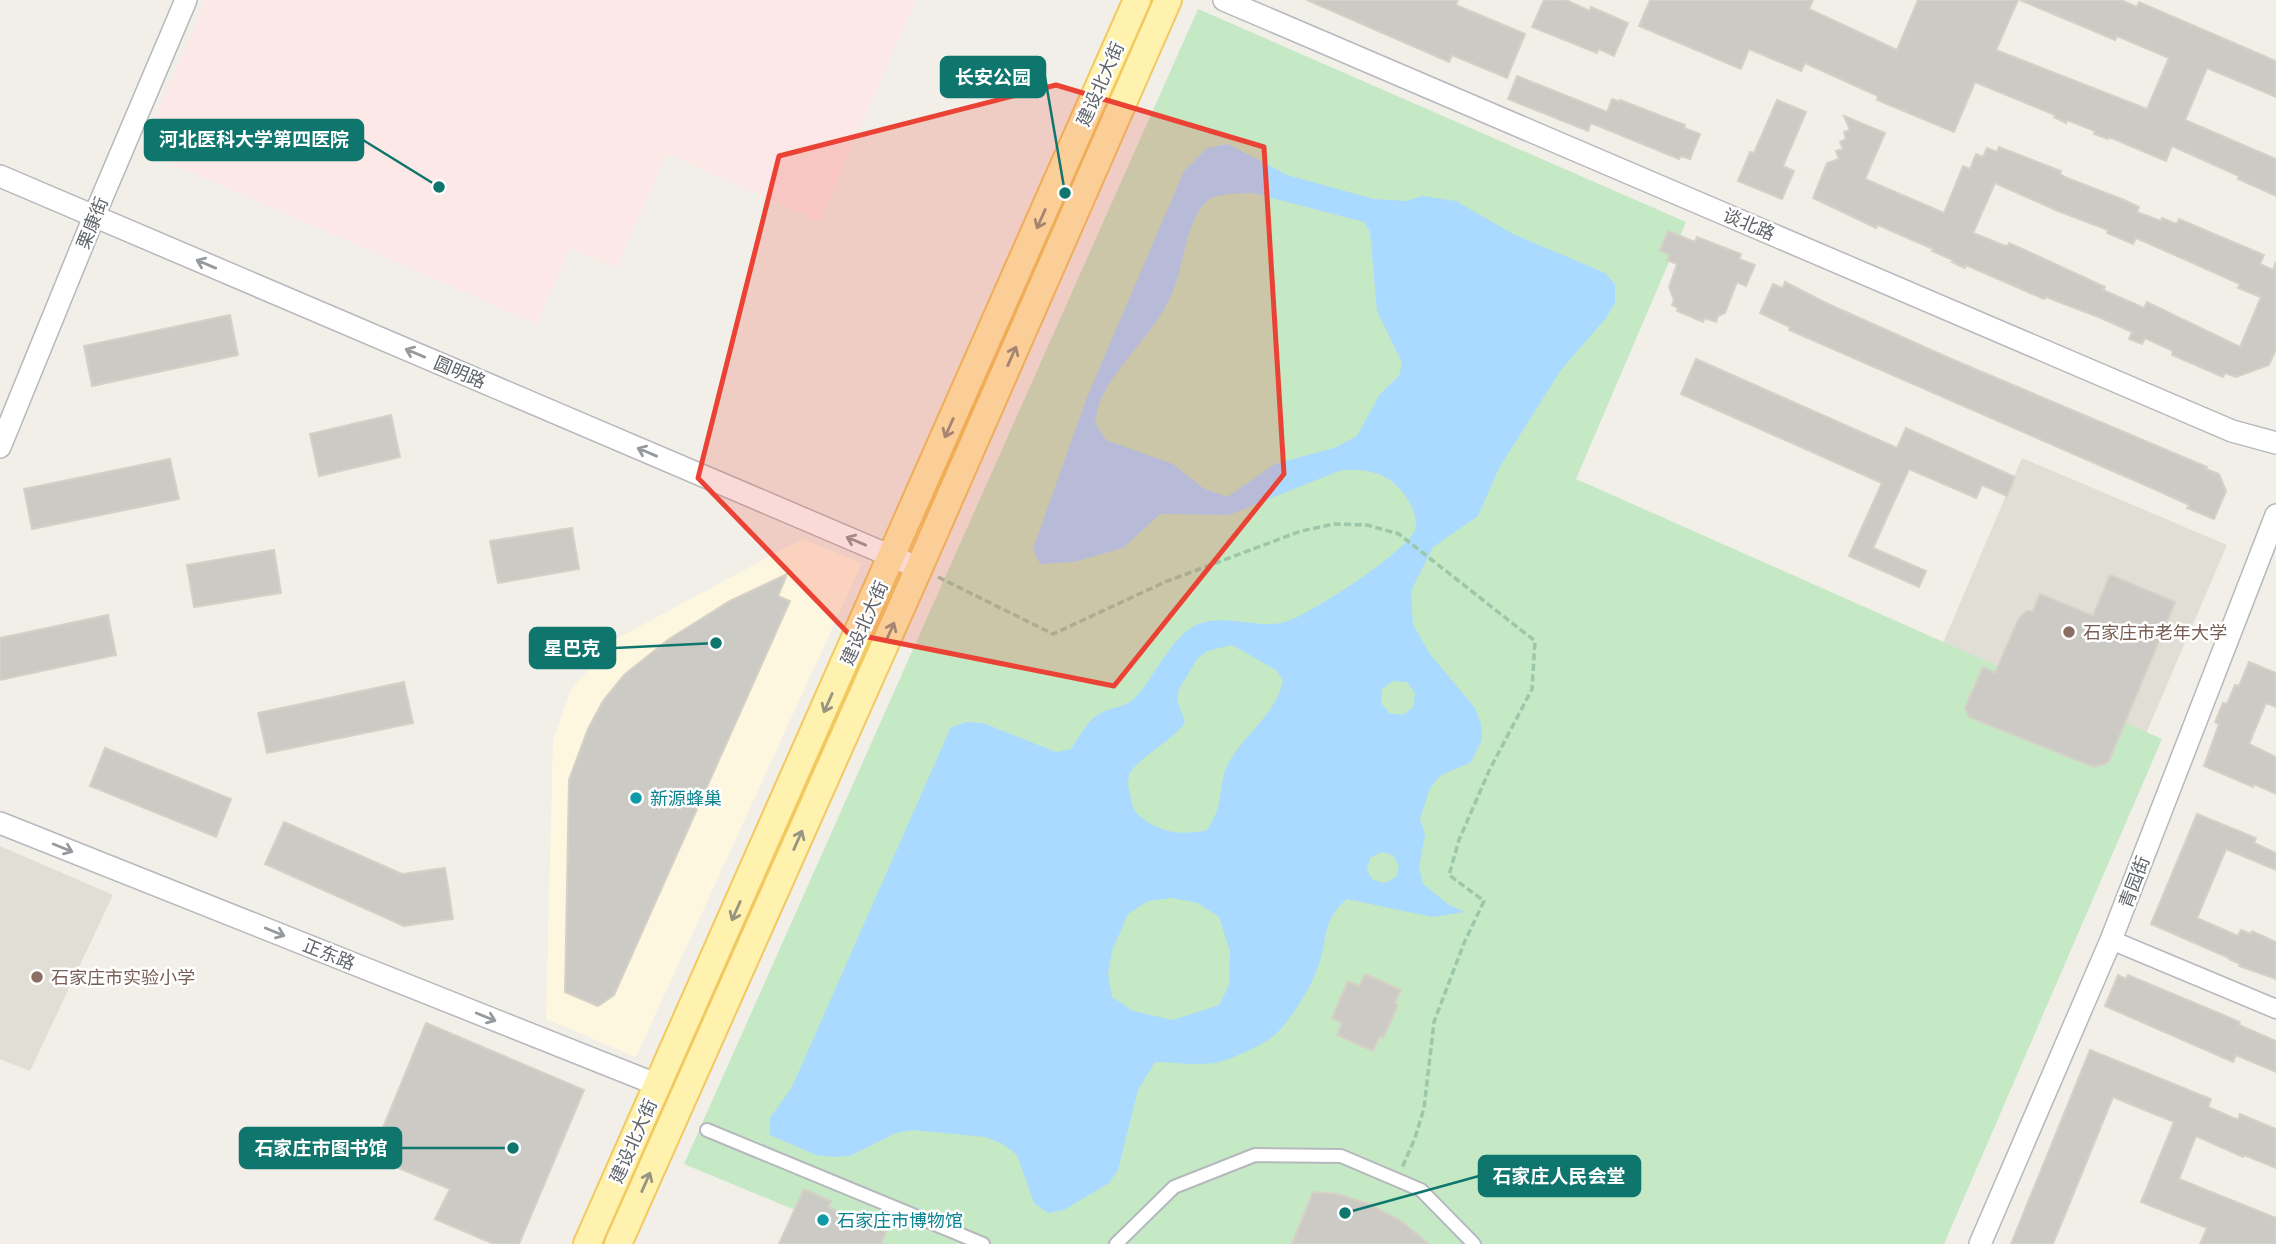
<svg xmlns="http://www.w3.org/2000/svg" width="2276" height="1244" font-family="'IBM Plex Sans','Noto Sans SC',sans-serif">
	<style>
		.commercial { fill: #fef7e0 }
		.education { fill: #e1ded6 }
		.medical { fill: #fce8e6 }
		.green { fill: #c5e8c5 }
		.water { fill: #aadaff; fill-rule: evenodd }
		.building { fill: #cccac5; stroke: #d6d1c6; stroke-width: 2; fill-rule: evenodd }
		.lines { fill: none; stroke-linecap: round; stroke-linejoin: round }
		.pedestrian-casing { stroke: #b5b8bc; stroke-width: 16 }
		.minor-casing { stroke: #b5b8bc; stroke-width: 21 }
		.tertiary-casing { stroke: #b5b8bc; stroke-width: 24 }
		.primary-casing { stroke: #f2c960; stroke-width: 30 }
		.path { stroke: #9cc7a9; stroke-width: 3.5; stroke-dasharray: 7 3.5; stroke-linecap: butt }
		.pedestrian { stroke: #fff; stroke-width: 12 }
		.minor { stroke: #fff; stroke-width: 18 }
		.tertiary { stroke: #fff; stroke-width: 21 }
		.primary { stroke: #fff2af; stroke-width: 26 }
		.oneway { stroke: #979581 }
		.oneway2 { stroke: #979a9d }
		.marked { fill: #ea4335; fill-opacity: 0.2; stroke: #ea4335; stroke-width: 5; stroke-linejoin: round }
		.education-dot { fill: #8d6e63; stroke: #fff; stroke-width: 2.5 }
		.culture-dot { fill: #0f9aa8; stroke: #fff; stroke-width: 2.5 }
		.labels { text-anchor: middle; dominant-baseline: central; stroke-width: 5; stroke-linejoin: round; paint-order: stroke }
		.street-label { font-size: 18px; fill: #5f6368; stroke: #fff }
		.education-label { font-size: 18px; fill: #785e54; stroke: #fff; text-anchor: start }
		.culture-label { font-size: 18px; fill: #0d838f; stroke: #fff; text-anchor: start }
		.leader { fill: none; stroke: #0f766e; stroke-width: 2.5 }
		.callout-dot { fill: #0f766e; stroke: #fff; stroke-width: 2.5 }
		.callout { fill: #0f766e; stroke: #0f766e; stroke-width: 2.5 }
		.callout-label { font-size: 19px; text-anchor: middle; font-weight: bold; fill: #fff }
	</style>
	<rect width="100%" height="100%" fill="#f1efe8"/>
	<!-- commercial -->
	<path class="commercial" d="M802,539L862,563L636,1057L546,1019L553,741L571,689L618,638Z"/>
	<!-- education -->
	<path class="education" d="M2022,458L2227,545L2115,806L1911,718Z
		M0,846L113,895L30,1071L0,1059Z"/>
	<!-- medical -->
	<path class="medical" d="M206,0H916L819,221L667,154L616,268L570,248L537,324L141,150Z"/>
	<!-- green -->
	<path class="green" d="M1198,9L1686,222L1576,479L2162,739L1944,1244H877L684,1164Z"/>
	<!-- water -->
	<path class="water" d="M1228,144L1287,175L1374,199L1407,201L1422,196L1456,201L1513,234L1605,273L1615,284V303L1606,318L1561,370L1499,468L1478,516L1433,547L1411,591L1413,625L1430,654L1475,708L1481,724L1482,740L1471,762L1440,776L1430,788L1420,819L1425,835L1419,867L1423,884L1449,905L1465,912L1432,917L1347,899C1323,920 1328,933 1320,961C1312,986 1295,1014 1276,1034C1265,1044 1229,1061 1214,1063C1195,1066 1174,1062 1155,1062L1138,1090L1118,1170L1109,1183L1064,1210L1048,1213L1034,1203L1017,1155L1003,1144L985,1137L913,1130L896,1133L850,1156L833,1157L816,1155L770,1135V1118L792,1087L951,727L967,722L983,723L1056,752L1071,749C1080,736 1087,720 1101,713C1111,707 1127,707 1135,698C1154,678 1171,637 1196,625C1222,613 1255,628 1281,623C1303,620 1409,550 1415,530C1420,513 1403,489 1390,480C1374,470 1356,468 1339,471L1229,515L1160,514L1123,548L1074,562L1040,564L1033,549L1087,397L1184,171L1207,148ZM1253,193L1364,222L1370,232L1377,311L1402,363L1399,376L1380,394L1357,436L1334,448L1275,464L1227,497L1203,488L1173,464L1106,440L1095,422C1097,414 1098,404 1102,397C1123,355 1159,331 1175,286C1184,260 1186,228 1203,205C1213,192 1237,194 1253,193ZM1232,645L1276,670L1283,680C1276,715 1245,733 1229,762C1219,780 1223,794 1217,810C1215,817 1210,824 1207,830C1183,835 1167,834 1146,821C1135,814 1132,807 1130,794C1128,787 1127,780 1130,773C1139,757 1172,742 1185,722L1177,700L1179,689L1198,658L1207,651ZM1393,681L1407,682L1415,693L1413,707L1403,715L1389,713L1381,703L1382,689ZM1381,852L1393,855L1399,866L1396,877L1385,883L1373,880L1367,870L1370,858ZM1172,898L1198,903L1219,917L1230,951L1229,985L1219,1005L1173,1020L1133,1011L1112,997L1108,974L1112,951L1128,914L1148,901Z"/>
	<!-- building -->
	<path class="building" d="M1307,0H1458L1456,5L1525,34L1507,78L1452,55L1449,62Z
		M1544,0H1566L1590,11L1591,7L1628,23L1614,56L1599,49L1597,53L1532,27Z
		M1650,0H1813L1809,9L1897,50L1918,0H2018L1996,50L2147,109L2169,58L2117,36L2115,40L2020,0H2121L2137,7L2139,2L2276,61V97L2207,68L2185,120L2276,159V196L2238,179L2239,176L2172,146L2166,161L2109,137L2108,139L2094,134L2095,131L2067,120L2066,123L2054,117L2055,115L1975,82L1954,132L1877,100L1878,96L1805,63L1801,71L1749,49L1741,69L1639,26Z
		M1517,76L1607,112L1612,99L1620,102V100L1685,125L1684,128L1700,134L1690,159L1681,156L1679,159L1591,123L1588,131L1508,99Z
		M1777,100L1806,112L1783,166L1794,171L1782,199L1738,181L1750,152L1754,153Z
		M1844,116L1885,133L1865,179L1944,213L1963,166L1970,169L1976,154L1983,157L1987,148L1997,152L1999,147L2061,171L2060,174L2067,178L2124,200L2139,207L2137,212L2161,221L2162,218L2177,224L2179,219L2264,255L2260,264L2273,270L2276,262V349L2269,365L2236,377L2225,373L2223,377L2172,355L2173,351L2145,338L2142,344L2129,339L2132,332L2101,318L2046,297L2044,299L1966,265L1965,268L1952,262L1953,260L1932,251L1933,249L1878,225L1876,228L1813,198L1827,163L1839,159L1836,151L1843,149L1840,142L1846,139L1844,132L1850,130ZM1995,183L2058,211L2108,230L2107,233L2133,244L2136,238L2168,252L2240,284L2238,288L2261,297L2240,347L2147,302L2144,308L2103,290L2105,287L2027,251L2009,243L2008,246L2003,245L1973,233Z
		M1668,231L1695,242L1697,237L1741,254L1739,259L1755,265L1746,286L1737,282L1725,313L1718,316L1716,322L1705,318L1703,322L1677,311L1678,308L1672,305L1674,300L1669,287L1677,264L1667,260L1670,255L1660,251Z
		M1785,282L1826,303L1949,358L2207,467L2206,469L2219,474L2226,491L2214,519L2187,508L2189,505L2154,489L1789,330L1790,327L1760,313L1773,284L1783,288Z
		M230,315L238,355L92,386L84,346Z
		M1696,359L1897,448L1906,428L2015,477L2007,496L1982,485L1976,498L1909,469L1873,548L1926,571L1919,587L1849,556L1882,483L1681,394Z
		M391,415L400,457L319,476L310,434Z
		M170,459L179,499L32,529L24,489Z
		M572,528L579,569L498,583L490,541Z
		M274,550L281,593L194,607L187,565Z
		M787,574L778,596L790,601L614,995L598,1006L565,992L569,780L588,729L603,701L624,675L669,639L730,601Z
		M2110,575L2175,602L2109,761L2105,764L2094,767L1969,717L1965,708L1983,667L1995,673L2019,618L2027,611H2033L2040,594L2093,616Z
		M108,615L116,655L0,680V638Z
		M2249,662L2276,673V707L2266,703L2249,744L2276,757V794L2254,784L2253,787L2204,766L2219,724L2215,722L2223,703L2227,704L2235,685L2239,686Z
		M404,682L413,723L267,753L258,713Z
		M105,748L231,799L216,837L90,786Z
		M2197,814L2256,838L2254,843L2276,853V870L2226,849L2197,918L2238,936L2241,930L2251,934L2252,931L2276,942V979L2239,966L2240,964L2229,959V958L2151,924Z
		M284,822L402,874L445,868L453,919L404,926L265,864Z
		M1365,974L1401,990L1395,1003L1398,1005L1383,1038L1380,1036L1373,1051L1337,1035L1342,1023L1332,1018L1348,981L1359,986Z
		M2118,975L2126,979L2128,975L2240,1022L2239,1025L2276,1041V1072L2236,1055L2233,1062L2105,1006Z
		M426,1023L584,1090L519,1244H494L435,1219L450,1189L371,1157Z
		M2090,1050L2211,1099L2208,1107L2238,1120L2240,1114L2276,1129V1168L2244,1155L2243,1157L2196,1136L2179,1179L2276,1218V1244H2200L2207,1228L2141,1202L2174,1122L2113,1097L2053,1244H2011Z
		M804,1189L831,1201L828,1207L886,1232L881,1244H779Z
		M1313,1192L1338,1194L1371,1205L1401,1221L1429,1244H1292Z"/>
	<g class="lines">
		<defs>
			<path id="pedestrian" d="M707,1130L983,1244
				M1116,1244L1174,1187L1255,1155L1341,1156L1421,1190L1474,1244"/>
			<path id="minor" d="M2111,940L2276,1009"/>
			<path id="tertiary" d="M1224,0L2232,431L2276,443
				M0,176L919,568
				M0,447L98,207L186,0
				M0,823L658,1085
				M1980,1244L2111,940L2276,515"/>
			<path id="primary" d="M587,1244L1137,0
				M618,1244L919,568L1168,0"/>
		</defs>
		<!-- pedestrian casing -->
		<use href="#pedestrian" class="pedestrian-casing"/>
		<!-- minor casing -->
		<use href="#minor" class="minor-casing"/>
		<!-- tertiary casing -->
		<use href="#tertiary" class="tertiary-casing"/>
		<!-- primary casing -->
		<use href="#primary" class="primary-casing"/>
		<!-- path -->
		<path class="path" d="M938,577L1053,634L1165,582L1301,531L1334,524L1367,525L1399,534L1535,641L1532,689L1489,771L1459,840L1449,875L1484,901L1464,943L1434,1022L1424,1108L1415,1138L1402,1168"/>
		<!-- pedestrian -->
		<use href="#pedestrian" class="pedestrian"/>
		<!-- minor -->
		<use href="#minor" class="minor"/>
		<!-- tertiary -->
		<use href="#tertiary" class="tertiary"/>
		<!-- primary -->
		<use href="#primary" class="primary"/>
	</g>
	<!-- one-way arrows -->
	<defs><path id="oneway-shaft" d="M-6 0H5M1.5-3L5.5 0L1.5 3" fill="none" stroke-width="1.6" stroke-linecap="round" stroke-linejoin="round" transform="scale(1.75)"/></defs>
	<g class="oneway">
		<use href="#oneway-shaft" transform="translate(1041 219) rotate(114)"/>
		<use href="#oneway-shaft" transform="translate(1012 356) rotate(-66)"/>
		<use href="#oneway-shaft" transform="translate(949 428) rotate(114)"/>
		<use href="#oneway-shaft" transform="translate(890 632) rotate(-66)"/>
		<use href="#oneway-shaft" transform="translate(828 703) rotate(114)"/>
		<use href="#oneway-shaft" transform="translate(798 840) rotate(-66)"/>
		<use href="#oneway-shaft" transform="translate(736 911) rotate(114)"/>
		<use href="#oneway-shaft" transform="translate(646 1182) rotate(-66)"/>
	</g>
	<g class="oneway2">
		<use href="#oneway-shaft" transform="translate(206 264) rotate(-157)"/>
		<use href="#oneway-shaft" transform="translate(415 353) rotate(-157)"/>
		<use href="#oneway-shaft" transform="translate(647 452) rotate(-157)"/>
		<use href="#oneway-shaft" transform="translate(856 541) rotate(-157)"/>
		<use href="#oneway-shaft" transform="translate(63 848) rotate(22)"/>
		<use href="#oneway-shaft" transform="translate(275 932) rotate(22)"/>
		<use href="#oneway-shaft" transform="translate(486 1017) rotate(22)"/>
	</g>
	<!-- marked area -->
	<path class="marked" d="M1056,85L1264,147L1284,474L1114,686L848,633L698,478L779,156Z"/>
	<!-- markers -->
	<g class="education-dot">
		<circle cx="2069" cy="632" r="7"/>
		<circle cx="37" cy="977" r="7"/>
	</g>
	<g class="culture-dot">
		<circle cx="636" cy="798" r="7"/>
		<circle cx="823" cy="1220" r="7"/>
	</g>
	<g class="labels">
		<!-- street labels -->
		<g class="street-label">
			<text transform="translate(1100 84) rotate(-66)">建设北大街</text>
			<text transform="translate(92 223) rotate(-68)">栗康街</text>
			<text transform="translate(1749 224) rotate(23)">谈北路</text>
			<text transform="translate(460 372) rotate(23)">圆明路</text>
			<text transform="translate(864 623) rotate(-66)">建设北大街</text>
			<text transform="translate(2134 882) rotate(-69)">青园街</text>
			<text transform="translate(329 954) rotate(22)">正东路</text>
			<text transform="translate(633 1141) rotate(-66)">建设北大街</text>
		</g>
		<!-- education labels -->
		<g class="education-label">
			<text x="2083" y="632">石家庄市老年大学</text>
			<text x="51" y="977">石家庄市实验小学</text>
		</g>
		<!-- culture labels -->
		<g class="culture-label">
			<text x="650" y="798">新源蜂巢</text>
			<text x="837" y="1220">石家庄市博物馆</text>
		</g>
	</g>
	<!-- callouts -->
	<path class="leader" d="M1065 193L1045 77M439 187L363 140M716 643L615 648M513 1148L401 1148M1345 1213L1479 1176"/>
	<g class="callout-dot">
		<circle cx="1065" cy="193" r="7"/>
		<circle cx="439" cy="187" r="7"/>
		<circle cx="716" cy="643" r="7"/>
		<circle cx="513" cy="1148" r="7"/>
		<circle cx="1345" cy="1213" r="7"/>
	</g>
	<g class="callout">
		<rect x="941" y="57" width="104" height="40" rx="7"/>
		<rect x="145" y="120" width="218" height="40" rx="7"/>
		<rect x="530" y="628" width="85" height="40" rx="7"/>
		<rect x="240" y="1128" width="161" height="40" rx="7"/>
		<rect x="1479" y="1156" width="161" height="40" rx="7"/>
	</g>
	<g class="callout-label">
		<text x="993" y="84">长安公园</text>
		<text x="254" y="146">河北医科大学第四医院</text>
		<text x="572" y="655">星巴克</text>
		<text x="321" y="1155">石家庄市图书馆</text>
		<text x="1559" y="1183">石家庄人民会堂</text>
	</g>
</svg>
